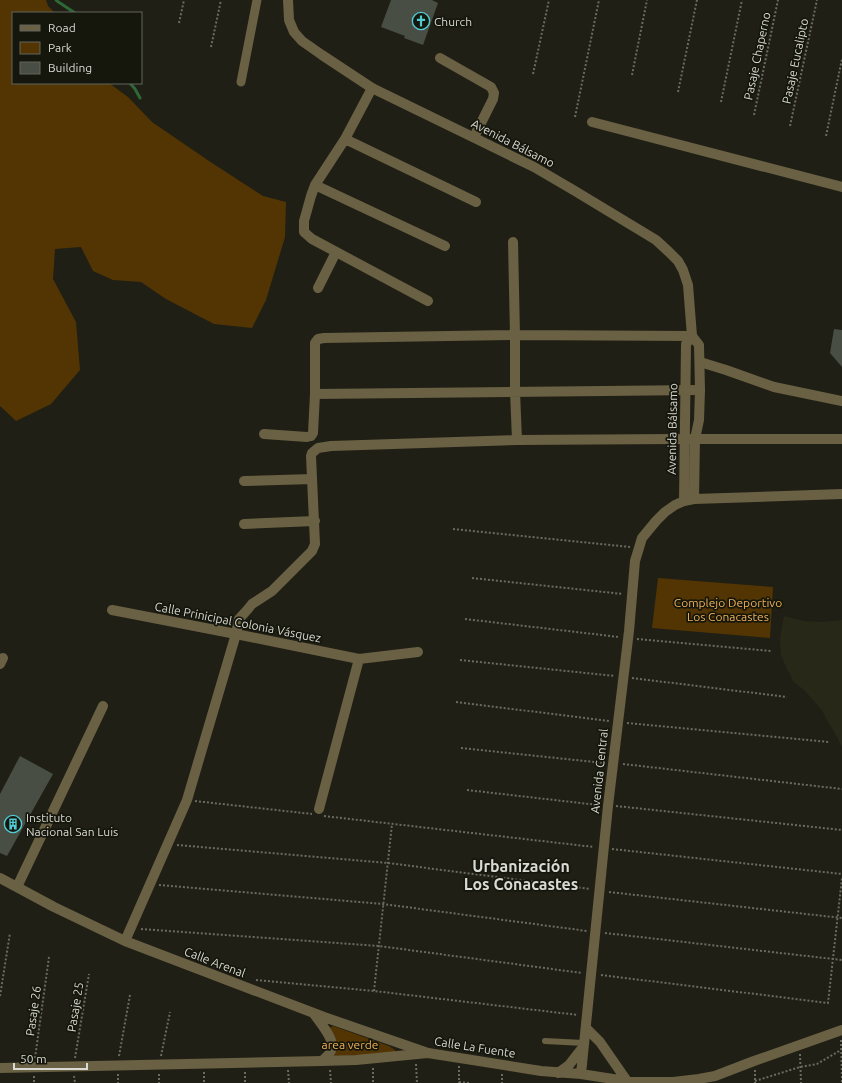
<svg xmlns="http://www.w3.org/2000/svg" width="842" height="1083" font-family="Ubuntu,sans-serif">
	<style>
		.built { fill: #272818 }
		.green { fill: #523503 }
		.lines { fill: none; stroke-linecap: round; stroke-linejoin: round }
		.stream { stroke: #2d6836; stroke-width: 3 }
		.building { fill: #484e43 }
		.path { stroke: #6b6b62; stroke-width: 2; stroke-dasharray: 2 2; stroke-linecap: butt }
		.service { stroke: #6a6043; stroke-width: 6 }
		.pedestrian { stroke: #6a6043; stroke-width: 9 }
		.minor { stroke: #6a6043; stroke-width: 10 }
		.tertiary { stroke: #6a6043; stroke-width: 10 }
		.labels { text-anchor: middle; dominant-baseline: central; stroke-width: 3.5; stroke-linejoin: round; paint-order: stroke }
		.poi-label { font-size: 12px; fill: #d9dad3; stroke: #15160c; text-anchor: start }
		.street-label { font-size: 12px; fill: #d9dad3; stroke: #15160c }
		.park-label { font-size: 12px; fill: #f1b156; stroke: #15160c }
		.district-label { font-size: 16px; font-weight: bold; fill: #d9dad3; stroke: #15160c }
	</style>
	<rect width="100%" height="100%" fill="#1f1f15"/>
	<!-- built -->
	<path class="built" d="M784,616L803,621L822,622L842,620V747L834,732L821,709L804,690L794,682L787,669L781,655L780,640L782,626Z"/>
	<!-- green -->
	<path class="green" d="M0,0H46L48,6L55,13H13V83H109L128,97L152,122L209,161L263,196L286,202L285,237L266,300L252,328L214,324L166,299L141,282L113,280L93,271L81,247L55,249L53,279L76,322L80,370L51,404L16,421L0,406Z
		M658,578L773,587L770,638L652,628Z
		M333,1026L389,1046L395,1050L396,1052L392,1055L334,1056C340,1043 336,1039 329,1028Z"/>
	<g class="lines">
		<!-- stream -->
		<path class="stream" d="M56,0L57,1L75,13
			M130,83L135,89L140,98"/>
	</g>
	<!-- building -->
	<path class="building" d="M391,0H432L438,3L423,45L404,38L405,36L381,27Z
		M834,329L842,330V367L830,353Z
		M20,756L53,774L7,856L0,853V794Z"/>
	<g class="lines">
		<!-- path -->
		<path class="path" d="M179,23L184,0
			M211,47L221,0
			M533,74L549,0
			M632,75L647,0
			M678,92L697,0
			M721,102L742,0
			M754,115L778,0
			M575,117L599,0
			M790,126L817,0
			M826,136L842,59
			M453,529L630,547
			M472,578L623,594
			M465,619L619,637
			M637,639L771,651
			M460,660L615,676
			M632,678L787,697
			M456,702L609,721
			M627,723L829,742
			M461,748L604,763
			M623,764L842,789
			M467,790L598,805
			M195,801L312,814
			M616,806L842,830
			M324,816L594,847
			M177,845L388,863L590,889
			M612,849L842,874
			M159,885L383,904L587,931
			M609,892L842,918
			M141,929L379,946L582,973
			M605,933L842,960
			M601,975L828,1003L842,878
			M256,980L374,991L578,1015
			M374,991L392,824
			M0,996L10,933
			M841,1040L842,1083
			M800,1054L801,1083
			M119,1056L130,995
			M161,1056L170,1012
			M35,1058L49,957
			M75,1058L89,974
			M416,1064L417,1083
			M459,1066V1083
			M373,1068V1083
			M288,1070L289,1083
			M330,1070L331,1083
			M755,1070V1083
			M204,1072V1083
			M245,1072V1083
			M118,1074V1083
			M159,1074V1083
			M502,1074V1083
			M34,1076V1083
			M74,1076L75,1083
			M755,1081L800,1067L817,1064L841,1050
			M459,1082L469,1083"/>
		<!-- service -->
		<path class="service" d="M545,1041L584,1043"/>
		<!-- pedestrian -->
		<path class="pedestrian" d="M241,82L257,0"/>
		<!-- minor -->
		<path class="minor" d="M440,58L491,87L494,93L493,99L474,137
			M372,88L345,139L315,185L311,196L304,221V232L312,239L428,301
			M592,122L842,187
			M345,139L476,202
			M315,185L445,246
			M513,242L515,335V391L517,440
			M318,288L336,252
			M700,362L726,370L774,387L842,401
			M315,394L700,390
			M264,434L307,437L311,436
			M311,436L313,433L315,394V343L318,339L324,338L515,335L692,336
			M244,481L312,479
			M244,524L315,521
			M112,610L236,634L359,659L418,652
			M0,664L3,658
			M319,809L359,659
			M0,878L54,907L125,941L324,1017L428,1053
			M17,887L103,706
			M125,941L187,800L236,634L239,619L248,609L252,604L272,591L312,551L315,544L311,456L312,453L318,448L331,446L517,440L675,439H842
			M314,1014C320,1022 334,1039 332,1048C331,1054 326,1057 322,1061"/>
		<!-- tertiary -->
		<path class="tertiary" d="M288,0L289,20L294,32L302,41L322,55L372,88L534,167L575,191L656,240L669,252L678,261L683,270L688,285L692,336L699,345L700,390L699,420L695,439L694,499
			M684,501L686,344L692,336
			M586,1028L600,1042L627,1081
			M0,1068L322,1061L356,1060L428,1053L541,1071L581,1074L632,1082H673L699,1079L715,1076L754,1061L842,1030
			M558,1073L569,1065L583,1047
			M581,1074L608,806L629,631L635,561L642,538L656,521L665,512L675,505L684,501L694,499L842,494"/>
	</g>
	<!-- icons -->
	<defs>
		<symbol id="church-ring" viewBox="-11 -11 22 22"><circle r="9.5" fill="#15160c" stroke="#51ccd5" stroke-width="1.5"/><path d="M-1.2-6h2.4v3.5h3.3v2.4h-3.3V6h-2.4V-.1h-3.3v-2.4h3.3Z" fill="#51ccd5"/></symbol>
		<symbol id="building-ring" viewBox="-11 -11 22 22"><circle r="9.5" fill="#15160c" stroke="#51ccd5" stroke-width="1.5"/><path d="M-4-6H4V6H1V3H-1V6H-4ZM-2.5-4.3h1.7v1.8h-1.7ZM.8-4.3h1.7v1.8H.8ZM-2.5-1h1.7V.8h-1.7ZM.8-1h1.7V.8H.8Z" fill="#51ccd5"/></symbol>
	</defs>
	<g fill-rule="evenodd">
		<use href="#church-ring" x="411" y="11" width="20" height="20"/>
		<use href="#building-ring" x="3" y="814" width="20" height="20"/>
	</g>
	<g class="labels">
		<!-- poi labels -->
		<g class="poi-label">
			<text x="434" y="21">Church</text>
			<text x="26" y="817">Instituto<tspan x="26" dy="14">Nacional San Luis</tspan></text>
		</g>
		<!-- street labels -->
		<g class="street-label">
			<text transform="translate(757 56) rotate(-78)">Pasaje Chaperno</text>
			<text transform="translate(795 61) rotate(-78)">Pasaje Eucalipto</text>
			<text transform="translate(513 143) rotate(27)">Avenida Bálsamo</text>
			<text transform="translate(672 429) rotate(-89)">Avenida Bálsamo</text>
			<text transform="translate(238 622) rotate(11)">Calle Prinicipal Colonia Vásquez</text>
			<text transform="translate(599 771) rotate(-84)">Avenida Central</text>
			<text transform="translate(215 962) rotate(21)">Calle Arenal</text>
			<text transform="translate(75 1007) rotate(-81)">Pasaje 25</text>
			<text transform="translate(33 1011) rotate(-82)">Pasaje 26</text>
			<text transform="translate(475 1047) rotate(9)">Calle La Fuente</text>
		</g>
		<!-- park labels -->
		<g class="park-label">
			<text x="728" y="602">Complejo Deportivo<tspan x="728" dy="14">Los Conacastes</tspan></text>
			<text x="350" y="1044">area verde</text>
		</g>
		<!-- district labels -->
		<g class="district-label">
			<text x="521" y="866">Urbanización<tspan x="521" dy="18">Los Conacastes</tspan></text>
		</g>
	</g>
	<!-- legend -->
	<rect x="12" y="12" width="130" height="72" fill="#15160c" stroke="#63645c"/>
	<rect x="20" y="25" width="20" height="6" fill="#6a6043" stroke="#63645c"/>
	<text x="48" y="32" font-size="12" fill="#d9dad3">Road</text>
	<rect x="20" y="42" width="20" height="12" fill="#523503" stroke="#63645c"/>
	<text x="48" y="52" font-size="12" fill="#d9dad3">Park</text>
	<rect x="20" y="62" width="20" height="12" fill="#484e43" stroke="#63645c"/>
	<text x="48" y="72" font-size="12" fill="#d9dad3">Building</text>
	<!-- scale -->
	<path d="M14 1063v6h73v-6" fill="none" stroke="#d9dad3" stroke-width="2"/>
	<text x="20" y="1063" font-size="12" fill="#d9dad3" stroke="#15160c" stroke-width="3" paint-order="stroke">50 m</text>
</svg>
